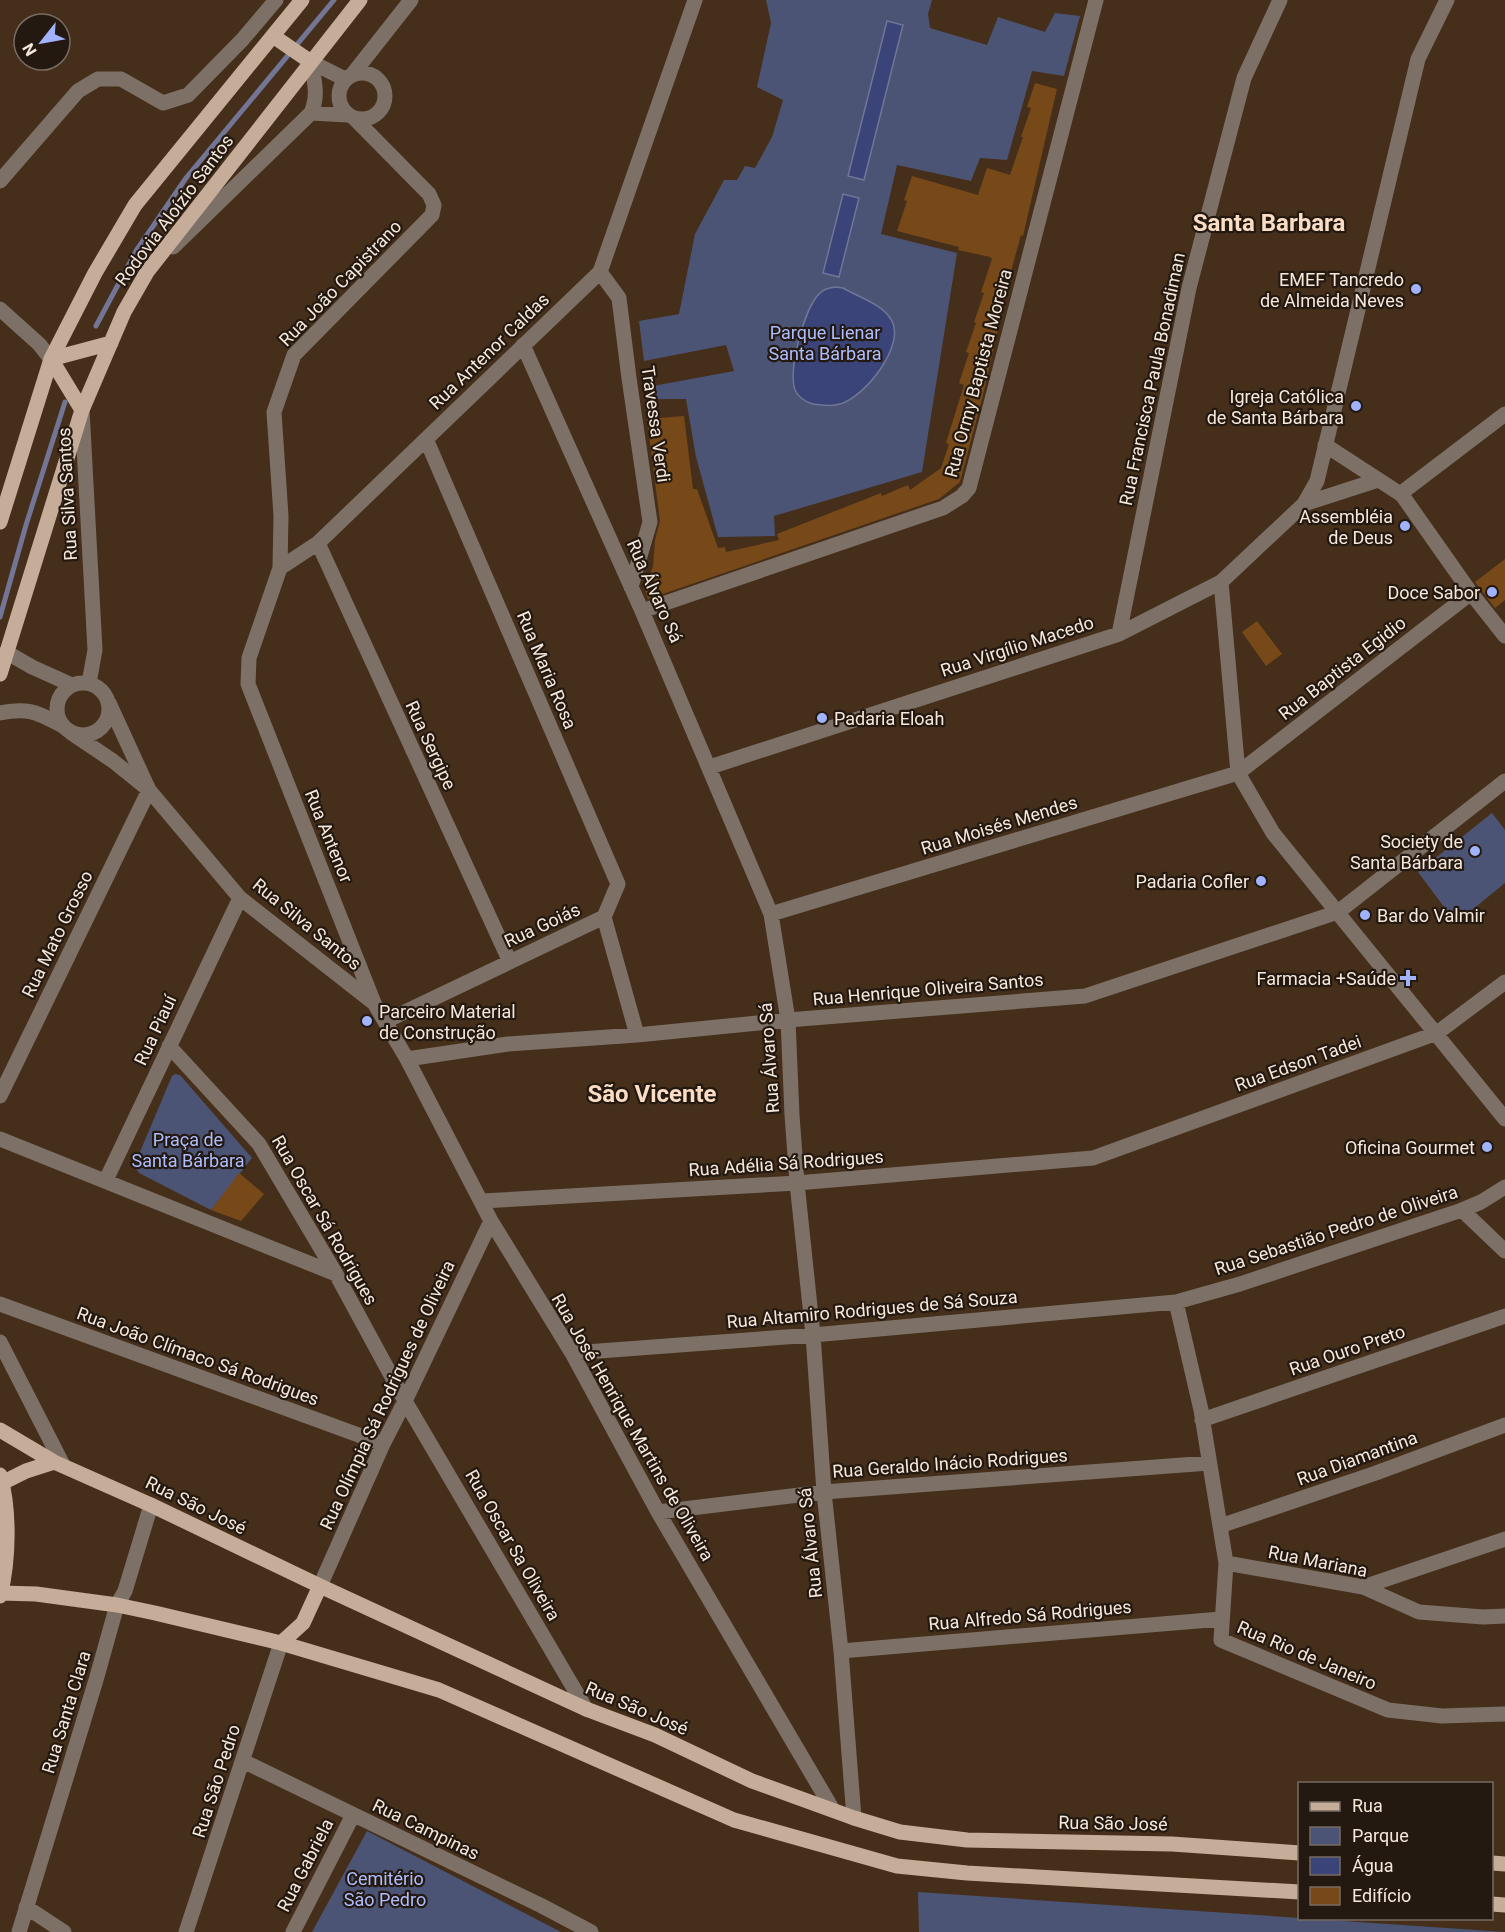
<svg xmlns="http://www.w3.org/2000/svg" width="1505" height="1932" font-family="Roboto,sans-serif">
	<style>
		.green { fill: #4b5475 }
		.water { fill: #3a4478; stroke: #727596; stroke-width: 1.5 }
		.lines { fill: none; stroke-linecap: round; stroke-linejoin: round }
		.stream { stroke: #727596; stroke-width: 5 }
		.building { fill: #774918 }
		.minor { stroke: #7d7167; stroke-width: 15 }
		.major { stroke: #c5ad99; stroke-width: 15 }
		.poi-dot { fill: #a1b3fd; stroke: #231910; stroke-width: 2 }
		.labels { text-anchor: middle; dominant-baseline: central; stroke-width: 4.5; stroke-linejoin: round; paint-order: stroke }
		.street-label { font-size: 18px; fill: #f6e7db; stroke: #231910 }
		.poi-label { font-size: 18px; fill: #f6e7db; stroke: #231910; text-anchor: end }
		.park-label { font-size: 18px; fill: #adbdff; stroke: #231910 }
		.district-label { font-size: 24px; font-weight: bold; fill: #faddc4; stroke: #231910 }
	</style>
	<rect width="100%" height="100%" fill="#452f1a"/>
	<!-- green -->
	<path class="green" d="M766,0H932L928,14L930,28L987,45L998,17L1045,32L1055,13L1080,16L1064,76L1032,71L1007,160L980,158L971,181L897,165L881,234L957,253L922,472L774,516L775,536L718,537L696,457L686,399H656L653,386L734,371L726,345L644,361L639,321L679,314L695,234L724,180H737L745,166L755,168L772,137L783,100L757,87L771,23Z
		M1492,813L1505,830V883L1456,923L1418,872Z
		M175,1074L180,1075L252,1158L211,1210L139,1173L134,1166L172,1076Z
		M367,1831L561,1932H312Z
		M918,1892L1505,1932H919Z"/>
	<!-- water -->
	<path class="water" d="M887,21L903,25L864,180L848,176Z
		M843,194L859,198L839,277L823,273Z
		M835,287L843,288C858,297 883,304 892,321C905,346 865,397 840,404C832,407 822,405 813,404C805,402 799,398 795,390C788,370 804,309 819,294C823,289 829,288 835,287Z"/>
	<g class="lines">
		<!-- stream -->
		<path class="stream" d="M96,326L136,251L186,178L334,0
			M0,617L26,525L65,402"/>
	</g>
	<!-- building -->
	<path class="building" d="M1035,83L1057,89L1023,236L1021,235L1013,264L983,395L960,482L939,499L648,599L644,587L653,567L655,540L660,521L647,419L684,416L693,489H697L718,548L725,547L726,552L779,540L777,534L881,493L882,496L908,485L910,490L941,468L949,444L946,443L964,385L959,383L969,353L966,352L976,323L974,322L984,293L981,292L992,259L990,257L958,250L959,247L897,231L907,201L904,200L912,176L978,195L987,168L1010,175L1023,137H1021L1031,108L1027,107Z
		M1505,559V600L1495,608L1475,582Z
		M1257,621L1282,654L1266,666L1242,632Z
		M239,1173L264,1194L241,1221L211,1210Z"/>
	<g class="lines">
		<!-- minor -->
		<path class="minor" d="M695,0L600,272L318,543L280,568L249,658L248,684L374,1003L407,1059L491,1221L572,1353L658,1512L833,1810
			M311,62L345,79
			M339 96a23 23 0 1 1 46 0a23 23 0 1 1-46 0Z
			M352,75L411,0
			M311,113L348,115
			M0,181L78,91L98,79H121L163,103L188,95L242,40L276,0
			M173,247L311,113C319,95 314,80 311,62
			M600,272L619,298L629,378L650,522L631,587
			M0,309L39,344L51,359
			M523,345L642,611L771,914L788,1020L792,1115L797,1183L813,1335L824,1492L841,1651L854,1818
			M82,410L95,650L89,683
			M426,439L618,884L604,917
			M1325,445L1402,495L1471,593L1505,636
			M1400,494L1505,414
			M1304,504L1378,480
			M318,543L510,962
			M280,568L281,516L274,412L294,355L432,215L434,205L429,194L354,118
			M1221,582L1238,773L1273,833L1505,1119
			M642,611L943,508L962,496L969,488L1096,0
			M1119,634L1189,288L1244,78L1280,0
			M6,652L32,667L72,685
			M57 709a26 26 0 1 1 52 0a26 26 0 1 1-52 0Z
			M109,703L148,788
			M0,713C30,707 38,713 63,726
			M70,732L113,761L149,790L240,898L374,1003
			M710,767L1119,634L1221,582L1304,504L1317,481L1418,59L1447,0
			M771,914L1238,773L1471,593
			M604,917L637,1035
			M386,1021L604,917
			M169,1046L259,1144L336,1274L405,1401L586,1709
			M407,1059L508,1044L637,1035L788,1020L1085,996L1338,912L1505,781
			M0,1096L149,790
			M0,1139L336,1274
			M106,1180L240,898
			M482,1201L797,1183L1093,1158L1437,1033L1505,982
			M1462,1210L1505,1251
			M1176,1302L1201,1410L1226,1563L1221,1640L1388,1710L1442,1716L1505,1714
			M0,1304L383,1444
			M0,1342L63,1465
			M572,1353L813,1335L1176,1302L1240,1284L1462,1210L1481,1202L1505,1187
			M1202,1420L1505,1316
			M658,1512L824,1492L1209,1463
			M1220,1526L1376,1473L1505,1425
			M1226,1563L1363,1587L1419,1612L1483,1617L1505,1616
			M320,1586L383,1444L405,1401L491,1221
			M1363,1587L1505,1539
			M841,1651L1221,1619
			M243,1761L542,1906L591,1932
			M26,1907L64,1932
			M19,1932L96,1680L117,1605L125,1591L151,1505
			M186,1932L281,1643
			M293,1932L353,1815"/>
		<!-- major -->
		<path class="major" d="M273,36L311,62
			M51,359L111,343
			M51,359L82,410
			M0,522L51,359L95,273L135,205L302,0
			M0,674L82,410L124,312L147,272L360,0
			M0,1430L54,1462L151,1505L320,1586L586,1709L655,1735L752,1781L854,1818L900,1832L967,1840L1172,1844L1300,1853
			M0,1475C10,1510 9,1560 0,1596
			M0,1484L26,1471L54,1462
			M1,1593L36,1594L117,1605L155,1613L281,1643L439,1690L734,1820L897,1866L967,1873L1300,1892
			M281,1643L303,1623L320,1586
			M1492,1863L1505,1864
			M1492,1904L1505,1905"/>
	</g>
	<!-- markers -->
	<g class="poi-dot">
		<circle cx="1416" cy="289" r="6"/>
		<circle cx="1356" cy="406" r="6"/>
		<circle cx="1405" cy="526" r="6"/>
		<circle cx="1492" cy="592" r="6"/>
		<circle cx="822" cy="718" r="6"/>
		<circle cx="1475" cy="851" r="6"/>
		<circle cx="1261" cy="881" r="6"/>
		<circle cx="1365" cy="915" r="6"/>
		<path d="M1405 969h6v6h6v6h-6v6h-6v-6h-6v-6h6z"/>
		<circle cx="367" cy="1021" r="6"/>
		<circle cx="1487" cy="1147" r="6"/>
	</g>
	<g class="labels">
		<!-- street labels -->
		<g class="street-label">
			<text transform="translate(174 210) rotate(-53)">Rodovia Aloízio Santos</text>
			<text transform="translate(340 283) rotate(-46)">Rua João Capistrano</text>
			<text transform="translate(489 351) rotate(-44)">Rua Antenor Caldas</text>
			<text transform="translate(978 373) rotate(-75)">Rua Ormy Baptista Moreira</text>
			<text transform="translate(1152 379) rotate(-78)">Rua Francisca Paula Bonadiman</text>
			<text transform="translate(656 424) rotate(82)">Travessa Verdi</text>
			<text transform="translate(67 494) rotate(-93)">Rua Silva Santos</text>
			<text transform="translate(655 591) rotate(66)">Rua Álvaro Sá</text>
			<text transform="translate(1017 646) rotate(-18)">Rua Virgílio Macedo</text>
			<text transform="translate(1342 668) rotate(-38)">Rua Baptista Egidio</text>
			<text transform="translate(547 670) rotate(67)">Rua Maria Rosa</text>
			<text transform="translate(431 745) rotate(65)">Rua Sergipe</text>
			<text transform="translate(999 825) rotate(-17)">Rua Moisés Mendes</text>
			<text transform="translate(329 836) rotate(68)">Rua Antenor</text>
			<text transform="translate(307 924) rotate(39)">Rua Silva Santos</text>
			<text transform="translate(542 925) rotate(-25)">Rua Goiás</text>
			<text transform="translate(57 934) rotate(-64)">Rua Mato Grosso</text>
			<text transform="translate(928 989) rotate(-5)">Rua Henrique Oliveira Santos</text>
			<text transform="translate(155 1030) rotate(-65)">Rua Piauí</text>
			<text transform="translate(769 1058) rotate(-94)">Rua Álvaro Sá</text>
			<text transform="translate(1298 1063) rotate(-20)">Rua Edson Tadei</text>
			<text transform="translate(786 1163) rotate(-4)">Rua Adélia Sá Rodrigues</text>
			<text transform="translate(325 1220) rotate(60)">Rua Oscar Sá Rodrigues</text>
			<text transform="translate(1336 1230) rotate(-18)">Rua Sebastião Pedro de Oliveira</text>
			<text transform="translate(872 1309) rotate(-5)">Rua Altamiro Rodrigues de Sá Souza</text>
			<text transform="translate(1347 1350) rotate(-19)">Rua Ouro Preto</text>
			<text transform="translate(198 1356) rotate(20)">Rua João Clímaco Sá Rodrigues</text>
			<text transform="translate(387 1395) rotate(-65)">Rua Olímpia Sá Rodrigues de Oliveira</text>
			<text transform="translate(633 1427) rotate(60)">Rua José Henrique Martins de Oliveira</text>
			<text transform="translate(1357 1458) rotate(-20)">Rua Diamantina</text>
			<text transform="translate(950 1463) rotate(-4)">Rua Geraldo Inácio Rodrigues</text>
			<text transform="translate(196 1505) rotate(26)">Rua São José</text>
			<text transform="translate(810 1543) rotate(-96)">Rua Álvaro Sá</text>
			<text transform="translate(513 1545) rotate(60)">Rua Oscar Sa Oliveira</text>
			<text transform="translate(1318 1561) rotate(11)">Rua Mariana</text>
			<text transform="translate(1030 1615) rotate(-5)">Rua Alfredo Sá Rodrigues</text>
			<text transform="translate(1307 1655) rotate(23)">Rua Rio de Janeiro</text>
			<text transform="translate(637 1708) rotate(23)">Rua São José</text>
			<text transform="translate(66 1712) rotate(-73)">Rua Santa Clara</text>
			<text transform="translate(216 1781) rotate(-72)">Rua São Pedro</text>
			<text transform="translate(1113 1823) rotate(1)">Rua São José</text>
			<text transform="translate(426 1829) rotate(26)">Rua Campinas</text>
			<text transform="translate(305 1865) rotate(-63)">Rua Gabriela</text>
		</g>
		<!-- poi labels -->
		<g class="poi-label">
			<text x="1404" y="279">EMEF Tancredo<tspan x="1404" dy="21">de Almeida Neves</tspan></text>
			<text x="1344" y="396">Igreja Católica<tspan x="1344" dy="21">de Santa Bárbara</tspan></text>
			<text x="1393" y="516">Assembléia<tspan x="1393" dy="21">de Deus</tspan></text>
			<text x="1480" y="592">Doce Sabor</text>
			<text x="834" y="718" text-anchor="start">Padaria Eloah</text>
			<text x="1463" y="841">Society de<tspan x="1463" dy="21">Santa Bárbara</tspan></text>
			<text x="1249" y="881">Padaria Cofler</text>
			<text x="1377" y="915" text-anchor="start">Bar do Valmir</text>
			<text x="1396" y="978">Farmacia +Saúde</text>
			<text x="379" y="1011" text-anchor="start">Parceiro Material<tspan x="379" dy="21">de Construção</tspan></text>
			<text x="1475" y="1147">Oficina Gourmet</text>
		</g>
		<!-- park labels -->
		<g class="park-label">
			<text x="825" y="332">Parque Lienar<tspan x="825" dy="21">Santa Bárbara</tspan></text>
			<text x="188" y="1139">Praça de<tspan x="188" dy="21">Santa Bárbara</tspan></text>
			<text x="385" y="1878">Cemitério<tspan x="385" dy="21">São Pedro</tspan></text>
		</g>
		<!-- district labels -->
		<g class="district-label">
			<text x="1269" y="223">Santa Barbara</text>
			<text x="652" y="1094">São Vicente</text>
		</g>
	</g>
	<!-- legend -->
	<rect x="1298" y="1782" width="195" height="138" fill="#231910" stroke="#776b61" stroke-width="1.5"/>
	<rect x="1310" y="1802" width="30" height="9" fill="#c5ad99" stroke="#776b61" stroke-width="1.5"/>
	<text x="1352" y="1812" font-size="18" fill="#f6e7db">Rua</text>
	<rect x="1310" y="1827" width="30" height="18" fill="#4b5475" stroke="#776b61" stroke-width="1.5"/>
	<text x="1352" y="1842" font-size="18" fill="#f6e7db">Parque</text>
	<rect x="1310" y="1857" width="30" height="18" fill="#3a4478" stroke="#776b61" stroke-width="1.5"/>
	<text x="1352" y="1872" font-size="18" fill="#f6e7db">Água</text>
	<rect x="1310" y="1887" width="30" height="18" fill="#774918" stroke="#776b61" stroke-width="1.5"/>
	<text x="1352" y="1902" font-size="18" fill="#f6e7db">Edifício</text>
	<!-- north arrow -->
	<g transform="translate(42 42) rotate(239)"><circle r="28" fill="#231910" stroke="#776b61" stroke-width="1.5"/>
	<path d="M0-4.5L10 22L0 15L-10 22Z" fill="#a1b3fd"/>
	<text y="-9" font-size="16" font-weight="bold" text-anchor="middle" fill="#f6e7db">N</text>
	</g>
</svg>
